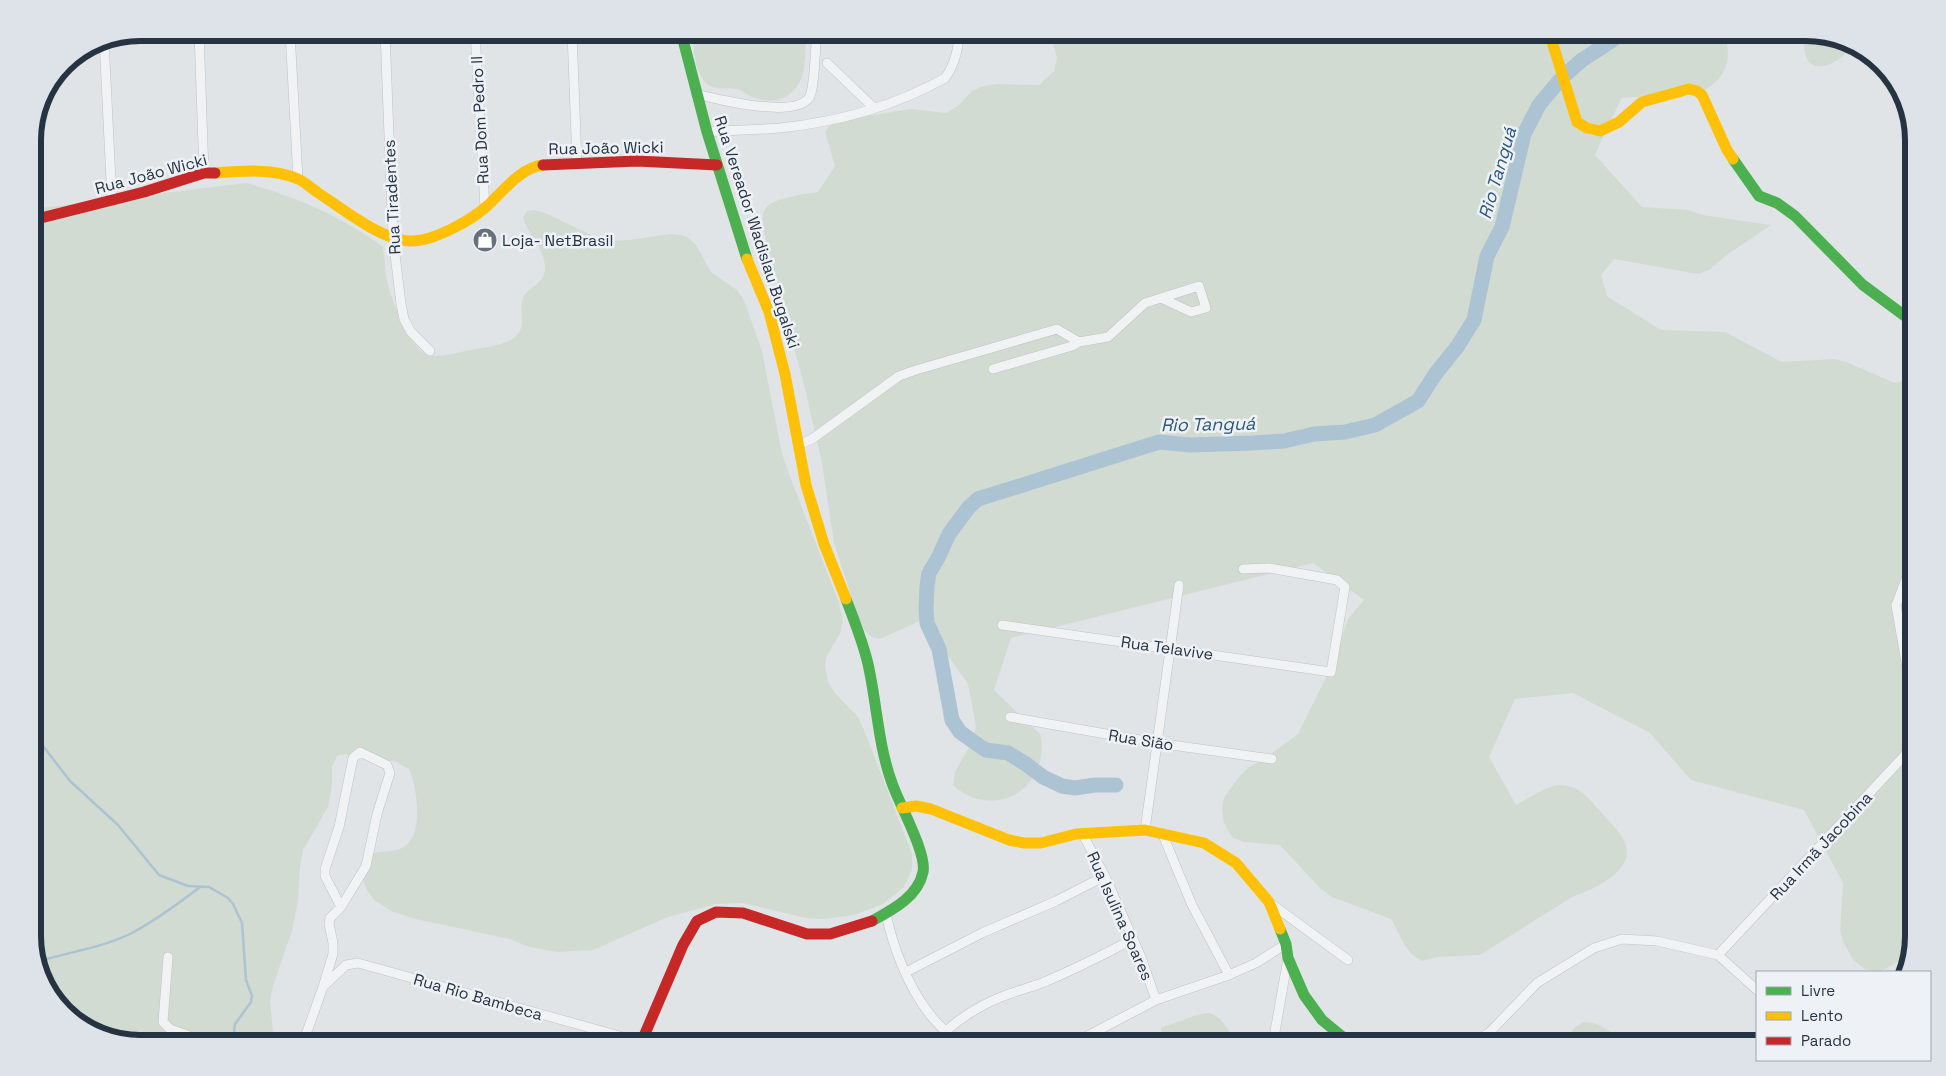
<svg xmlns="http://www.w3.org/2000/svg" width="1946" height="1076" font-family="'Space Grotesk',sans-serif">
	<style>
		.green { fill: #d2dbd1 }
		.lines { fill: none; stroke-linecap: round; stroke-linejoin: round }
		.stream { stroke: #acc3d4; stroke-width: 2.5 }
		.river { stroke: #acc3d4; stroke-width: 15 }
		.street-casing { stroke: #bfc2c4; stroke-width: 10 }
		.street { stroke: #f1f2f3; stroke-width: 9 }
		.fast { stroke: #4caf50; stroke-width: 11 }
		.slow { stroke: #ffc107; stroke-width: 11 }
		.jam { stroke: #c62828; stroke-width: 11 }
		.labels { text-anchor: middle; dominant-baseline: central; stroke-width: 5; stroke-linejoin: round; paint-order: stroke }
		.street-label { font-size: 16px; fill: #263342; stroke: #eef2f7 }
		.poi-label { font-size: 16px; fill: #263342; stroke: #eef2f7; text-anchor: start }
		.water-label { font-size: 18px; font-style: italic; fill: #2c567a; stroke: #eef2f7 }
		.rim { fill: none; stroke: #263342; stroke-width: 6 }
	</style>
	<rect width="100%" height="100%" fill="#e1e4e6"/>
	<!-- green -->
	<path class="green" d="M692,33H808C803,49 808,70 798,85C785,103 769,104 750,96C746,94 741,90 737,89C724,87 710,92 702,78C694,66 694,46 692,33Z
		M1050,33H1724C1733,59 1727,78 1702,92L1622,98L1613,116L1610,128L1603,137L1595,155L1642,207L1689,210L1702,215L1771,225L1728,254L1709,270L1698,274L1614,259L1601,275L1607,296L1661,330L1725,332L1782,362L1835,359L1846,362L1895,383L1913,378V936L1908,957L1879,972L1865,969L1854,961L1843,942L1840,930L1843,883L1804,810L1691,780L1650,733L1573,693L1515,699L1489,757L1516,805C1527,799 1549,784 1561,785C1579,785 1590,800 1601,812C1609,822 1623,833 1626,846C1634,872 1591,891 1572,897L1480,955L1437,957L1422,961C1405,953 1400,934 1391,919L1332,897L1321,889L1280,845L1244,842L1233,838L1227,829L1223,820L1222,807L1225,796L1239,777L1249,767L1261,761L1298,734L1334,661L1348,619L1364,600L1313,563L1011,638L994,690L1040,734C1043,743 1042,752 1040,761C1030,802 982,813 953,785L955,772L972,742L976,726L968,684L922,620L880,639C868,638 864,630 859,620L834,543L822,463L805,389L764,233C763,226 761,216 765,209C771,198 805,194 818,192L835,166L825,132L832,122L910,109L946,113L959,105L972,91L983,86L997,84L1039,85L1054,71L1057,58Z
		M1805,33L1854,45C1832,72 1798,79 1805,33Z
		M246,183C292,195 345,218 383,247C385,261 385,276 389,289C394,304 411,348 426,354C439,359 458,352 471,350C485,347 507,346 517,335C527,324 518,310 523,298C528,287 545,283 545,269C545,248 528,236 523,217L527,211L534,210L545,213L596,237L609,241L630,240L669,234L682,235L690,239L696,245L711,272L737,290L744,300L762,351L782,454L789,474L839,603L843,622L840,633L826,658L825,666L828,682L835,693L858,717L864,730L912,854V870L904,887L883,904L854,915L824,919L806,918L743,903L716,904L668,917L593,950L557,952L529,947L510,939L415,919L391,911L374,900L367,890L362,878L371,854C381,850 396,853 405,846C424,833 417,787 409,769L394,761L371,760L345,754L337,756L332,767V786L328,807L303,850L300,866L298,902L292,931L274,983L270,1000L274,1043H141L87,1029L47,990L33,942V209Z
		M1209,1013C1220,1016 1225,1025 1231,1034L1228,1043H1162L1161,1027C1178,1024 1192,1014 1209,1013Z
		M1583,1022C1601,1022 1611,1032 1624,1043H1564L1574,1028Z
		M1124,1032L1137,1043H1091L1102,1035Z"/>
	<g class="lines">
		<!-- stream -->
		<path class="stream" d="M33,733L70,781L118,825L159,875L188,886L209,887L228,898L233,904L242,923L246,980L252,996L251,1002L235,1024L234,1030L237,1043
			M40,961C70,952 104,947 132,933C156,920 178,904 200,887"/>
		<!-- river -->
		<path class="river" d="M1566,74L1582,60L1625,32
			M1116,785H1095L1075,788L1062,786L1043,777L1026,764L1008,753L986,750L981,747L960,732L952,720L939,649L927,623L926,608L927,586L929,573L938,558L949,534L969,507L978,499L1159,442L1190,445L1252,443L1284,441L1314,434L1345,432L1375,425L1418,401L1436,373L1457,347L1474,320L1487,256L1502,227L1524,134L1539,105L1559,81"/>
		<defs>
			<path id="street" d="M199,32L204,173
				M290,32L298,179
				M385,32L393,238L401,304L404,319L411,332L430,351
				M475,32L485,208
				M572,32L577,163
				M104,40L112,201
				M827,63L874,108
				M696,94C718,99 793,119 809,98C815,89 815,47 817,32
				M707,132C731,130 756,130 780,128C837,122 895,106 945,78C955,65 958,48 960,32
				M993,369L1072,346L1079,342
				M798,445L812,439L899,376L916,370L1057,329L1079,342L1108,337L1145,303L1199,286L1206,308L1191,312L1161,298
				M1913,561L1896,605L1913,702
				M1002,625L1331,672L1345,587L1337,580L1269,568L1243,569
				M1010,717L1157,743L1272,759
				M1145,830L1179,585
				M1082,833L1105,876L1141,957L1156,1000
				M1162,833L1192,905L1229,975
				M1270,903L1348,960
				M886,913C892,945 908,986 928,1012C936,1023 947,1032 956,1043
				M1718,955L1905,755L1913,729
				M168,957L163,1022L170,1029L209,1043
				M906,972L982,933L1056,901L1105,876
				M325,985L346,965L358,963L641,1042
				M946,1031C964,1015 986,1002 1009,994C1020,990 1031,987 1042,983C1073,970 1103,955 1133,939
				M315,1043L304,1040L323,987L333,954V943L329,924L330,918L341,907L366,866L377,814L390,773L387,765L360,752L353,758L339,827L325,869V876L341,907
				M1074,1043L1156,1000L1229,975L1256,963L1286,944
				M1273,1043L1288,958
				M1472,1043L1489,1033L1537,983L1594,948L1622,939L1657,941L1718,955L1757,990"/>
		</defs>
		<!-- street casing -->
		<use href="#street" class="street-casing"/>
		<!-- street -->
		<use href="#street" class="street"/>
		<!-- fast -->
		<path class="fast" d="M681,32L707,132L747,259
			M1733,159L1759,196L1777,203L1795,216L1863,285L1913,322
			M846,599C854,620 863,642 868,664C877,704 878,745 892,783C899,804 927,853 923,872C918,897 892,910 872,921
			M1280,929L1286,944L1288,958L1304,995L1322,1020L1350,1043"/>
		<!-- slow -->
		<path class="slow" d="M1549,32L1577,122L1587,128L1600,131L1619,122L1642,102L1689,89L1697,91L1702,95L1727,150L1733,159
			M215,173C241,171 274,168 298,179C305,182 311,188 317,192C341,208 381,240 410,241C432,242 470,221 486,207C503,192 519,168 543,165
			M747,259L769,312L785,374L806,485L824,544L846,599
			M902,808L916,806L931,809L1009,840L1024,843H1041L1076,834L1145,830L1204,843L1236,863L1269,902L1280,929"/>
		<!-- jam -->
		<path class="jam" d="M543,165L637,161L717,165
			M33,220L144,192L204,173H215
			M641,1043L683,945L697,921L716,912L743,913L807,934H830L872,921"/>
	</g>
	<!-- icons -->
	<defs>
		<symbol id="shop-disc" viewBox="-11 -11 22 22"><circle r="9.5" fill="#67717b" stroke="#eef2f7"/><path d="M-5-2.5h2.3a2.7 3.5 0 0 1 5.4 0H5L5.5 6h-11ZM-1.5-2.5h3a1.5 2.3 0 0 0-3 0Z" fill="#fff"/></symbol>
	</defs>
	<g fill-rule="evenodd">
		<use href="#shop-disc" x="471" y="226" width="28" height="28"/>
	</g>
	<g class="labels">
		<!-- street labels -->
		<g class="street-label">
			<text transform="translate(480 120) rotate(-93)">Rua Dom Pedro II</text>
			<text transform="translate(606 148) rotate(-1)">Rua João Wicki</text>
			<text transform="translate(151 174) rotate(-15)">Rua João Wicki</text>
			<text transform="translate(392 197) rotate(-93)">Rua Tiradentes</text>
			<text transform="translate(757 232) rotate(72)">Rua Vereador Wadislau Bugalski</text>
			<text transform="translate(1167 648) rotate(8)">Rua Telavive</text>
			<text transform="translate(1141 740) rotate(9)">Rua Sião</text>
			<text transform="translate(1821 846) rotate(-47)">Rua Irmã Jacobina</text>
			<text transform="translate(1120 916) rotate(66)">Rua Isulina Soares</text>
			<text transform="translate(478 997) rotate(16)">Rua Rio Bambeca</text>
		</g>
		<!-- poi labels -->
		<g class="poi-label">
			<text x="502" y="240">Loja- NetBrasil</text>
		</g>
		<!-- water labels -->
		<g class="water-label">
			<text transform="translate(1497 173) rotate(-74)">Rio Tanguá</text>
			<text transform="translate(1208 424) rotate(-1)">Rio Tanguá</text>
		</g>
	</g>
	<!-- crop -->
	<path d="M0 0H1946V1076H0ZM140 41H1806A99 99 0 0 1 1905 140V936A99 99 0 0 1 1806 1035H140A99 99 0 0 1 41 936V140A99 99 0 0 1 140 41Z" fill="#dee3e9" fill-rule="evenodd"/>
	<path class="rim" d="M140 41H1806A99 99 0 0 1 1905 140V936A99 99 0 0 1 1806 1035H140A99 99 0 0 1 41 936V140A99 99 0 0 1 140 41Z"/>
	<!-- legend -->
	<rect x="1756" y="971" width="175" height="90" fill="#eef2f7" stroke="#9ea6af"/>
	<rect x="1766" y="987" width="25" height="8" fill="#4caf50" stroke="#9ea6af"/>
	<text x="1801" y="996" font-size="15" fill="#263342">Livre</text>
	<rect x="1766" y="1012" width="25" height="8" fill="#ffc107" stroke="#9ea6af"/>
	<text x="1801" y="1021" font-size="15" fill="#263342">Lento</text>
	<rect x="1766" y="1037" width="25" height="8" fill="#c62828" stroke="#9ea6af"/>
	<text x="1801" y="1046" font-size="15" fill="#263342">Parado</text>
</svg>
